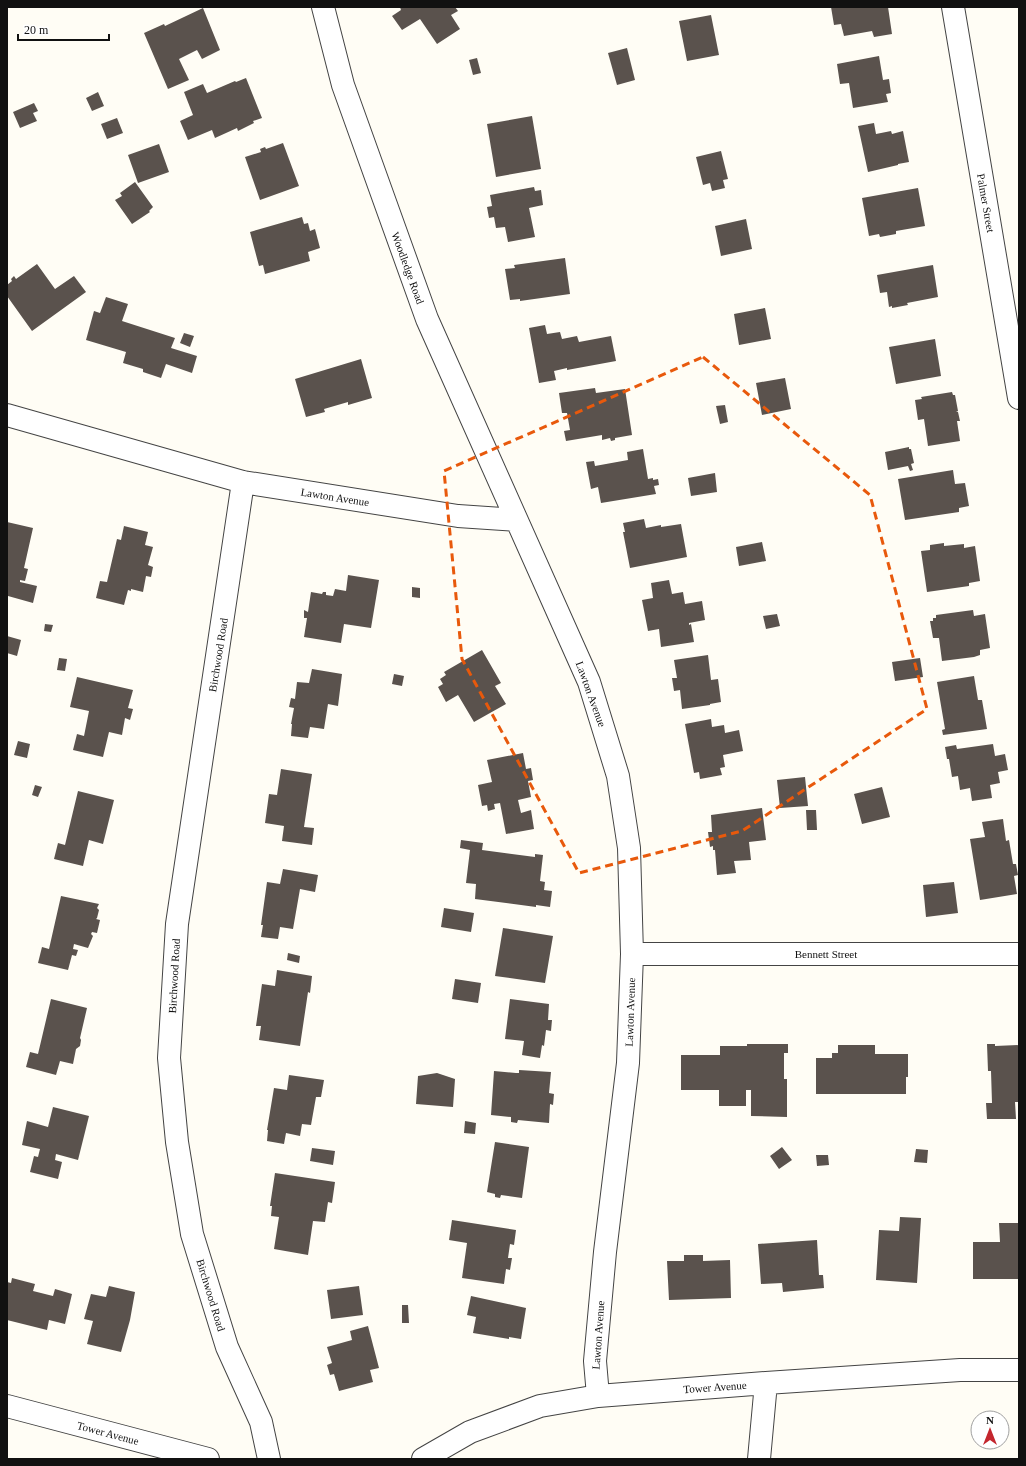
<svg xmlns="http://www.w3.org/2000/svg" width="1026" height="1466" font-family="'Times New Roman',serif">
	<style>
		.building { fill: #5a524d }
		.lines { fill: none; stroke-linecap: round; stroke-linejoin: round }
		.minor-casing { stroke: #444; stroke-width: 24 }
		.minor { stroke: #fff; stroke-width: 22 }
		.marked { fill: none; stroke: #e8590c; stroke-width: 3; stroke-dasharray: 8 5; stroke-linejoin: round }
		.labels { text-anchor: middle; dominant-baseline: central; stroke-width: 4; stroke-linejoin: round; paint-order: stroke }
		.street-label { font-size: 11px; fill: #111; stroke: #fff }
	</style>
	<rect width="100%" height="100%" fill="#fffdf5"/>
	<!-- building -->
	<path class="building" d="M400,7H455L458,11L451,15L460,29L437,44L420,19L402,30L392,16L401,10Z
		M831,7H888L892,34L874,37L872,31L844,36L841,24L834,25Z
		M203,8L220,50L202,59L197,50L179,59L189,80L168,89L144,33L164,24L165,26Z
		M711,15L719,55L687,61L679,21Z
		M627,48L635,80L617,85L608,53Z
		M879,56L883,80L889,79L891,93L886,94L888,102L853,108L849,83L840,84L837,64Z
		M477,58L481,73L473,75L469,60Z
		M246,78L262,118L253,121L254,123L238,131L237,128L215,138L212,130L188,140L180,121L193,115L184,92L203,84L207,93L235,81L236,82Z
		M98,92L104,106L92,111L86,98Z
		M34,103L38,111L33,113L37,121L20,128L13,112Z
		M532,116L541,169L496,177L487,124Z
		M117,118L123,133L107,139L101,124Z
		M874,123L876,134L891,131L892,134L903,131L909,162L898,164V165L868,172L858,126Z
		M283,143L299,186L260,200L245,157L261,152L260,149L265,147L266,149Z
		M159,144L169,172L138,183L128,155Z
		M721,151L728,179L723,180L725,188L712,191L710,183L703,185L696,157Z
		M135,182L153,207L149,211L150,212L132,224L115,200L122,196L120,193Z
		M534,187L535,191L541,190L543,205L529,208L535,237L508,242L505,227L496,228L494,217L489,218L487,207L492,206L490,195Z
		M918,188L925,226L896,231V234L880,237L879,234L869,236L862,198Z
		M302,217L304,224L308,223L310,231L315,229L320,248L308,252L310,261L265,274L263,265L259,266L250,232Z
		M746,219L752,249L721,256L715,226Z
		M565,258L570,294L520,301V299L510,300L505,269L515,268L514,265Z
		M37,264L55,289L74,276L86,292L32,331L7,296V285L12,281L11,279L14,276L16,279Z
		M933,265L938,297L907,303L908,305L892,308V306L889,307L887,292L880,293L877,275Z
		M106,297L128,304L122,321L175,338L171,348L197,356L192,373L166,364L161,378L143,372V369L123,363L126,352L86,340L94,311L100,313Z
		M765,308L771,339L739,345L734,314Z
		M545,325L547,334L560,332L562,339L577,336L579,342L611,336L616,361L567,370V368L554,371L556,380L539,383L529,328Z
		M184,333L194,336L190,347L180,343Z
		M935,339L941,376L896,384L889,347Z
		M361,359L372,398L348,405V402L324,409L325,412L306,417L295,379Z
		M785,378L791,409L762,415L756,383Z
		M595,388L596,393L625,389L632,435L615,438V440L611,441L610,438L602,440V435L566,441L564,431L570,430L567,413H562L559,393Z
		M952,392L953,395H955L958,411L956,412H958L960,421H957L960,441L928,446L924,419L918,420L915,400L922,399L921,397Z
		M725,405L728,422L720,424L716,406Z
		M909,447V449H911L914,463L911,464L913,470L910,471L908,466L888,470L885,452Z
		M643,449L648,479L653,478V480L658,479L659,485L654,486L656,494L601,503L598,487L591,489L586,462L594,461L595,466L628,460L627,452Z
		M953,470L955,484L965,483L969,506L959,508V512L905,520L898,479Z
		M715,473L717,492L691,496L688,478Z
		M644,519L646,528L661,525V527L681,524L687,557L630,568L623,532H625L623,523Z
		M7,522L33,528L24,568L28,569L25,581L20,580V582L37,586L33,603L8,596L7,598Z
		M124,526L148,532L145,545L153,547L148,565L153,567L151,577L146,576L143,592L131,589V591L128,590L124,605L96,598L100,581L107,582L117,539L121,540Z
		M762,542L766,561L739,566L736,547Z
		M944,543V546L964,544V548L975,546L980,581L969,583V586L927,592L921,551L930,550V545Z
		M348,575L379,580L371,628L344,624L341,643L304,637L307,618H304V610L308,612L311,592L322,594L323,592H326V595L333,596L335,589L346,591Z
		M669,580L672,594L683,592L685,604L702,601L705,620L689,623V625L691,624L694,642L661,647L659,629L648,631L642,600L653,598L651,583Z
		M412,587L420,588V598L412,597Z
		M973,610L974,616L985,614L990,648L980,650V655L974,657L942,661L939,638H933L930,621H933V618H936V615Z
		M777,614L780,626L766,629L763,616Z
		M45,624L53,625L51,632L44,631Z
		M7,636L21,640L17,656L7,653Z
		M482,650L501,683L495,686L506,704L474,722L458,695L446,702L438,687L443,684L440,679L446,675L444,672Z
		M708,655L711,680L718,679L721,702L710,704V705L682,709L680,690L674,691L672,678H677L674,660Z
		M59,658L67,659L65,671L57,670Z
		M920,658L923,677L895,681L892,662Z
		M312,669L342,674L338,706L328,704L324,729L310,727L308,738L291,736L292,724H291L294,708L289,707L291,698L295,699L297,682L309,683Z
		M394,674L404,676L402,686L392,684Z
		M974,676L978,700H982L987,729L943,735L942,730L945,729L937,682Z
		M77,677L133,690L128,708L133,709L130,720L125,718L122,735L109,732L103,757L73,750L77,734L84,736L89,711L70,707Z
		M711,719L712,727L724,725L725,733L739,730L743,751L723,755L725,767L720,768L722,775L700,779L699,772L694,773L685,724Z
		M18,741L30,744L27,758L14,755Z
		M993,744L995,756L1005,754L1008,770L998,772L1000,783L990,785L992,798L972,801L970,788L960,790L958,776L952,777L949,759H947L945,747L956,745L957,749Z
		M523,753L526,769L531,768L533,780L528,781L531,797L518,800L521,813L531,810L534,829L506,834L500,803L494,804L495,809L488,811L487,805L482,806L478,785L492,782L487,760Z
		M281,769L312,774L304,827L314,828L312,845L282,841L284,826L265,823L269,794L277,795Z
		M805,777L808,806L780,808L777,780Z
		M35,785L42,787L38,797L32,795Z
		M882,787L890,817L862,824L854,794Z
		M78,791L114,800L103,844L89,840L83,866L54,859L58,843L65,845Z
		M762,808L766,840L749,842L751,860L734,861L736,873L717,875L715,850H713V846L710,847L708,832H712L711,815Z
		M806,810H816L817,830H807Z
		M1003,819L1006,841L1009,840L1013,864H1016L1018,875L1014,876L1017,894L980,900L970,839L985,837L982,822Z
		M461,840L483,843L482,850L535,857V854L543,855L540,881L545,882L544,890L552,891L550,907L536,905V907L475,899L476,884L466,883L470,850L460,848Z
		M283,869L318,875L315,892L300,889L293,929L280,927L278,939L261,937L263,925H261L267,882L280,884Z
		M954,882L958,913L926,917L923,885Z
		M61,896L99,904L97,908L99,910L97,918L96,919L100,920L97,933L92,932L91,934L93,936L88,948L74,944L73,949L78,950L76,956L72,955L68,970L38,963L42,947L49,949Z
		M444,908L474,913L471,932L441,927Z
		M503,928L553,936L545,983L495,976Z
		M288,953L300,956L299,963L287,960Z
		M277,970L312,976L310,993L308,992L300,1046L259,1040L261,1026H256L262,984L275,986Z
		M455,979L481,983L478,1003L452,999Z
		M51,999L87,1008L80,1038L81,1040L80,1046L76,1049L73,1064L60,1061L56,1075L26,1067L30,1052L38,1054Z
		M510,999L549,1004L548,1020H552L551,1031L546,1030L544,1046L542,1045L540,1058L522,1055L524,1041L505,1039Z
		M747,1044H788V1053H784V1079H787V1117L751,1116V1090H746V1106H719V1090H681V1055H720V1046H747Z
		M987,1044H995V1046L1019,1045V1102H1015L1016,1119H987L986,1103H992L991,1071H988Z
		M838,1045H875V1054H908V1077H906V1094H816V1058H832V1053H838Z
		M519,1070L551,1072L549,1093L554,1094L553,1105L550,1104L549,1123L518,1120L517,1123L511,1122V1117L491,1115L494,1071L516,1073H519Z
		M437,1073L455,1079L453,1107L416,1104L418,1076Z
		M289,1075L324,1080L321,1097H316L311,1125L302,1124L300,1136L286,1133L284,1144L267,1141L268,1130H267L274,1088L287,1090Z
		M53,1107L89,1116L78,1160L56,1154L55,1160L62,1162L58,1179L30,1172L34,1156L38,1157L40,1149L22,1145L27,1121L48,1127Z
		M465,1121L476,1123L475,1134L464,1133Z
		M495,1142L529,1147L522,1198L501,1195L500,1198L495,1197V1194L487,1192Z
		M782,1147L792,1160L779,1169L770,1156Z
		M312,1148L335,1151L333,1165L310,1161Z
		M916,1149L928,1150L927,1163L914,1162Z
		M816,1155H828L829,1165L817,1166Z
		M275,1173L335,1182L332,1203L328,1202L325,1222L313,1221L308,1255L274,1249L279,1217L271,1216L272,1206H270Z
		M900,1217L921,1218L917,1283L876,1280L879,1230L899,1231Z
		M452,1220L516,1230L514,1245L510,1244L508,1258H512L510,1270L506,1269L504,1284L462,1278L467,1243L449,1240Z
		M999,1223H1018V1279H973V1242H1000Z
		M817,1240L819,1275H823L824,1288L783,1292L782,1283L761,1284L758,1244Z
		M684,1255H703V1261L730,1260L731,1298L669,1300L667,1261H684Z
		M12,1278L35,1284L33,1291L53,1296L55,1289L72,1294L65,1324L49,1320L47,1330L7,1320V1282L11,1283Z
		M109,1286L135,1292L130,1320L121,1352L87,1344L93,1321L84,1319L91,1294L106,1297Z
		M359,1286L363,1315L331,1319L327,1290Z
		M471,1296L526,1308L521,1339L509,1337V1339L473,1333L476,1317L467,1315Z
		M402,1305H408L409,1323H402Z
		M368,1326L379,1368L370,1370L373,1382L339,1391L334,1374L330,1375L327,1365L332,1363L327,1347L352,1340L350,1331Z"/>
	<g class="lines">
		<defs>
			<path id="minor" d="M323,7L343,85L427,319L589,682L618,776L629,848L632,954L628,1063L605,1252L595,1361L598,1396
				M953,7L1019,398
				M7,415L243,482L458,516L516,520
				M243,482L177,924L169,1058L177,1142L192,1234L227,1347L261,1422L269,1459
				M632,954H1019
				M7,1406L208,1459
				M423,1459L470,1432L540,1406L598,1396L766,1383L960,1370H1019
				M759,1459L766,1383"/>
		</defs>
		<!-- minor casing -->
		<use href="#minor" class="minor-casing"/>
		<!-- minor -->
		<use href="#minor" class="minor"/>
	</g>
	<!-- marked area -->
	<path class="marked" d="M703,357L870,495L927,709L742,831L579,873L462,659L444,471Z"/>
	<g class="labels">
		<!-- street labels -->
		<g class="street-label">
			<text transform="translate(986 203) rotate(80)">Palmer Street</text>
			<text transform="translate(408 268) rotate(70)">Woodledge Road</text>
			<text transform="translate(335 497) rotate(9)">Lawton Avenue</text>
			<text transform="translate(218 655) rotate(-81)">Birchwood Road</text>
			<text transform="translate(591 694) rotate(70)">Lawton Avenue</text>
			<text x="826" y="954">Bennett Street</text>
			<text transform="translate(174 976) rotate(-87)">Birchwood Road</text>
			<text transform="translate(630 1012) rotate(-88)">Lawton Avenue</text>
			<text transform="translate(211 1295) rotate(73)">Birchwood Road</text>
			<text transform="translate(598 1335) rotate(-86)">Lawton Avenue</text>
			<text transform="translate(715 1387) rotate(-4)">Tower Avenue</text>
			<text transform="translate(108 1433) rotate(15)">Tower Avenue</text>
		</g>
	</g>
	<!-- border -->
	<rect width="1026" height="1466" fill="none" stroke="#111111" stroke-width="16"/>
	<!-- north arrow -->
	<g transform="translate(990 1430)"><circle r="19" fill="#ffffff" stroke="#a0a0a0"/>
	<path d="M0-3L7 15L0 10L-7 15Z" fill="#c4262e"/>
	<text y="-6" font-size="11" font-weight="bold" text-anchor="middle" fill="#111111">N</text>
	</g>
	<!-- scale -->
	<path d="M18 34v6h91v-6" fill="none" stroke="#111111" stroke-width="2"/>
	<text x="24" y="34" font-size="12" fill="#111111" stroke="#ffffff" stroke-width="3" paint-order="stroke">20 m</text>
</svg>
